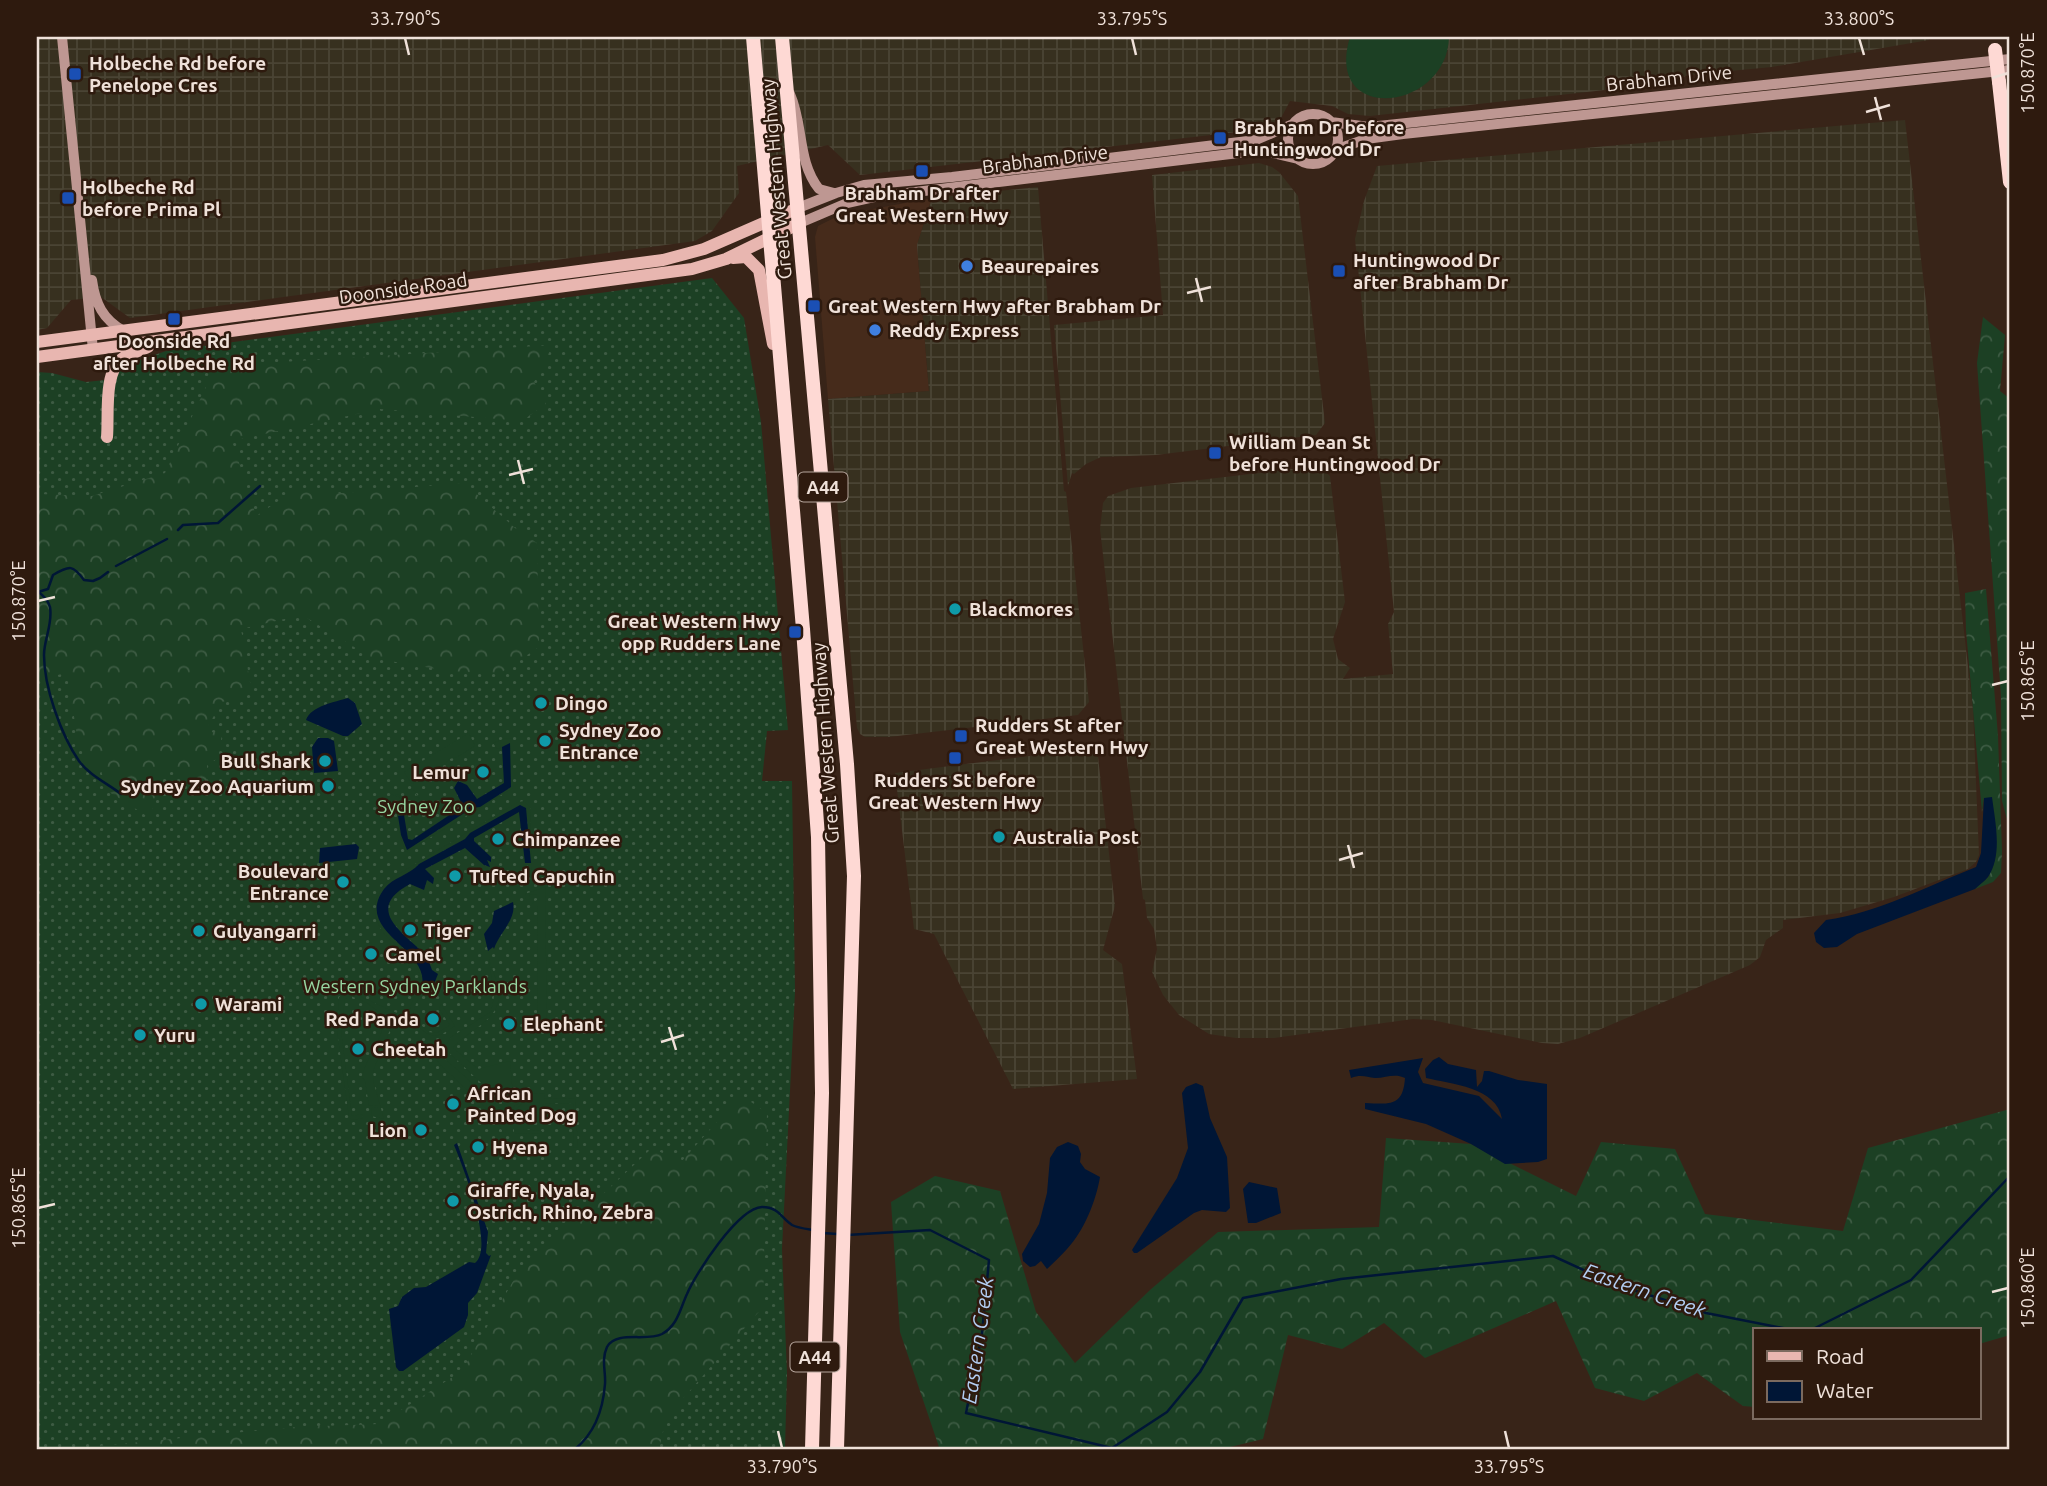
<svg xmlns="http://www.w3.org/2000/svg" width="2047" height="1486" font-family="Ubuntu,sans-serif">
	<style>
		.built { fill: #462b1b }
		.industrial { fill: url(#industrial-grid) }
		.grass { fill: url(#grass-dots) }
		.forest { fill: url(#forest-crowns) }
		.garden { fill: #1c4024 }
		.water { fill: #001636 }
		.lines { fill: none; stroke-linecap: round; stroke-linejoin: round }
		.stream { stroke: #001636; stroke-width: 2.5 }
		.secondary { stroke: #be9792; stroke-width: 10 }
		.primary { stroke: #e8b6b0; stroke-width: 12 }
		.highway { stroke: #fed9d4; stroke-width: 14 }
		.highway-bridge { stroke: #fed9d4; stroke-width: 14 }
		.ticks { fill: none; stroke: #efe1d9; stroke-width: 2.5 }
		.transit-dot { fill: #1a4fb4; stroke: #2e1a0e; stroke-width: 2.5 }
		.shop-dot { fill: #3f7fe0; stroke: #2e1a0e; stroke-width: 2.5 }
		.culture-dot { fill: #0f9aa8; stroke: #2e1a0e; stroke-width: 2.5 }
		.labels { text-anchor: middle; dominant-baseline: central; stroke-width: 5; stroke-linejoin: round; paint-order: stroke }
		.shield { fill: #2e1a0e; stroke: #b5a59c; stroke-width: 2 }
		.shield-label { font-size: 18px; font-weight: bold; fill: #efe1d9 }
		.poi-label { font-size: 19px; font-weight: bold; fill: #efe1d9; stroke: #2e1a0e; text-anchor: start }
		.street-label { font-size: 19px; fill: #efe1d9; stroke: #2e1a0e }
		.park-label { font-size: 19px; fill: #97d7a2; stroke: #2e1a0e }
		.water-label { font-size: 21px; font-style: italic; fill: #b3cef3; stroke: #2e1a0e }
		.neatline { fill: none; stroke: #efe1d9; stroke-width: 2.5 }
		.ticks-label { font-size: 18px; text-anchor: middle; fill: #efe1d9 }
	</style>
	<defs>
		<pattern id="industrial-grid" width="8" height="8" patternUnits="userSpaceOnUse" patternTransform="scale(1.75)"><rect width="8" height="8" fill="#37301f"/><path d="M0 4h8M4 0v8" fill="none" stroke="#4a4434"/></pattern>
		<pattern id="grass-dots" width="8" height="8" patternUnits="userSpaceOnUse" patternTransform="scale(1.75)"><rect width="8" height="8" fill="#1c4024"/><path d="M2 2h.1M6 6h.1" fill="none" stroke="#3d5b43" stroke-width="1.8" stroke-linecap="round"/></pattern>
		<pattern id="forest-crowns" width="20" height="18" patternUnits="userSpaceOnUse" patternTransform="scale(1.75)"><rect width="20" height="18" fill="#1c4024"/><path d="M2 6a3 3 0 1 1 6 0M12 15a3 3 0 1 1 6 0" fill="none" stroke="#3d5b43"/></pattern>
	</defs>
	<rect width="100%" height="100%" fill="#382418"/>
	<!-- built -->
	<path class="built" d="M932,198L917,245L929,391L828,399L815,237L818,226L840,215Z"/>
	<!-- industrial -->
	<path class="industrial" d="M37,37H1928L1929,40L1772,67L1688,75L1668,83L1370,116L1348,114L1332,106L1290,101L1281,118L1266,127L1255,130L860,175L828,145L737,166L739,193L712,231L695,241L130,318L101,297L71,300L47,328L37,330Z
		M1905,120L1973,710L1979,855L1976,862L1968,869L1894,897L1840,913L1783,920V928L1766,940L1760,957L1750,965L1580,1038L1558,1044L1542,1043L1432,1020L1413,1019L1274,1038H1236L1209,1034L1179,1015L1163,995L1152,972L1157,949L1154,929L1147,918L1145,900L1143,899L1100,529L1103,503L1108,496L1131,488L1319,466L1330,476L1345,602L1333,639L1338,659L1350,668L1343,679L1393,674L1388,624L1394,612L1355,239L1364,201L1377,166Z
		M1259,163L1272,167L1279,172L1298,196L1325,423L1316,435L1156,455L1101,457L1086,464L1074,474L1072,473L1068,486L1054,325L1163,315L1152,175Z
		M1038,187L1064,491L1066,492L1089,702L1078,715L889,737H865L860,734L857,728L828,399L929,391L917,245L932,198Z
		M1084,749L1098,757L1115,906L1103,950L1122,964L1137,1079L1013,1089L934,934L914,929L895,773Z"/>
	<!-- grass -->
	<path class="grass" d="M712,278L744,318L761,422L788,730L767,731L762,781H792L795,992L782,1249L787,1373L785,1449H37V372L52,373L86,382L105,380L134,362L166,351Z"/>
	<!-- forest -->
	<path class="forest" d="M1983,317L2005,335L2000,391L2010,399V886L2008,823L2002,801L2001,696L1977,363Z
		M553,345L534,382L546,404L522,421L380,409L232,441L256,516L295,490L342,493L464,483L515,528L537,543L539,647L499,674L449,671L372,658L302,615L241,629L252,694L222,702L205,731L222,734L218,758L207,765L208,779L191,785L185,781L173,768L161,773L150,818L106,790L101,770L87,767L77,735L67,673L37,679V494L92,496L165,473L216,366Z
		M1986,589L1998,736L2002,851L2001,873L1993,882L1975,889L1989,876L1984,798L1982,812L1966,630L1965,593Z
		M741,1095L767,1113L763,1307L666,1418L659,1449H97L99,1446L296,1427L379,1424L462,1371L516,1276L652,1148L681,1162Z
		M2010,1109V1335L1979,1344V1330H1755V1407L1743,1406L1697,1373L1644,1401L1595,1388L1556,1301L1425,1358L1384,1323L1342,1349L1288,1335L1263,1439L1222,1449H950L939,1447L900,1332L891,1202L935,1176L1000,1191L1036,1312L1075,1363L1150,1290L1218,1232L1379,1227L1386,1138L1471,1144L1576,1196L1601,1142L1675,1149L1705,1214L1843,1231L1868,1148Z"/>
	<!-- garden -->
	<path class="garden" d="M1350,37H1449C1447,112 1323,125 1350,37Z
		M469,733L475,746L457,757L449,759L446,763L412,784L404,772Z
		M506,738L513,739V788L406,852C401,839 397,826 397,813L405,808L399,797L390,794L399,795L406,808L419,800L413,789L420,799L404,815L398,816L407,850L472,808L480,807L511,787L510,744L497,749L493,743Z
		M524,801L530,807L532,870L525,863L531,862L526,808L470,833L465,839L419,864C405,881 386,878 378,903H375L382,886L390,879L518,802Z
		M545,887L547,1026L544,1030L538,1026L537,1015L538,906L532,903L537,900V894L529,895L530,900L526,899L525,894Z
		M375,913H378C386,943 422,954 423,980C423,993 413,1005 413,1017L428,1032L437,1033L450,1025L439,1009L441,1004L455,1026C442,1034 435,1041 422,1030C419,1027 412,1023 410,1019C404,1007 427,985 417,967C405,946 380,942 375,913Z
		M489,959C501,994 508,1006 474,1030C467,1036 458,1040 453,1048L478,1069L510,1061L513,1095L529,1094L510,1110L444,1048L451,1037L491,1012L494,997Z
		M348,991L397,1013L373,1071L374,1084L384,1119L371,1116L372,1108L378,1107V1105L369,1106L365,1081L362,1077C366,1057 387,1035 383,1015L367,1003L351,996L345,999L341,1031L352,1116L362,1114L363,1118L352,1120L349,1117L337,1031L339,997Z
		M436,1051L498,1106L509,1122V1134L503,1132C486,1101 454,1082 432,1055Z
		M544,1093L545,1099L575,1098L578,1147L574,1148L573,1104L545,1103L524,1125L523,1129L542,1131L541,1133L514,1134V1123L512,1113L533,1094Z"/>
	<!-- water -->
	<path class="water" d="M348,698L355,703L362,724L348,736H343L306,720C311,706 335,702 348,698Z
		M318,738H328L334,741L338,771L314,773L312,747Z
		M510,743L511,787L480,807L472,808L407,850L401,835L398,816L404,815L408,839L412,840L463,806L454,788L458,781L467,785L477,799L504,783L502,747Z
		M1992,797C1995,821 2003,855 1988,877C1985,881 1979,885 1975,889L1857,934L1837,947L1824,948L1816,942L1814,933L1826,920C1877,913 1928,886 1976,867L1981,853L1984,798Z
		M520,805L526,808L531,863H525L519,812L474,838V841L491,857V862L487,860L490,867L484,865L465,848L425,869L434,878L433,884L427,880L424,890L410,884C365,908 400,931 424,953L428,959L432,970L438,974L432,989L422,986C430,948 353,932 384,889C393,877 410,875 419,864L465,839L470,833Z
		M356,844L359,847L357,859L319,863L320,848Z
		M513,902C517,919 499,933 494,949L493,947L488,951L484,934L492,923L494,911Z
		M1439,1057L1448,1064L1476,1070L1477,1087L1482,1081L1484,1071H1489L1518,1080L1547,1084V1159L1538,1162L1505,1164L1471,1144L1426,1124L1365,1109V1103C1390,1104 1403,1107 1405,1078C1394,1073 1387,1078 1375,1078C1366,1077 1361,1074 1351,1078L1349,1070L1423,1058L1418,1072L1423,1083L1479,1096L1502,1119C1497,1087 1451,1084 1426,1078L1425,1069L1433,1060Z
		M1196,1083L1203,1086L1210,1118L1227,1157L1230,1208L1226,1212L1202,1210L1194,1213L1137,1253H1134L1132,1250L1177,1178L1188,1148L1182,1093L1186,1087Z
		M1068,1142L1078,1146L1081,1154L1080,1162L1085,1169L1100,1177C1096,1201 1084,1231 1067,1249C1061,1256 1054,1262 1047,1269L1041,1261L1035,1266L1030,1267L1023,1261L1022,1254L1039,1224L1047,1193L1050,1158L1057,1147Z
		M457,1143L488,1232L486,1253L489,1256L491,1255L477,1293L468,1303V1315L464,1327L403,1371H399L396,1367L389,1309L398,1306L402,1297L414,1288L426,1287L469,1262L475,1263C495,1247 463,1167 454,1145Z
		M1249,1182L1277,1188L1281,1213L1256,1223H1248L1243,1189Z"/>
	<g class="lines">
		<!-- stream -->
		<path class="stream" d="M178,530L183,525L218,523L260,486
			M116,566L167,539
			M37,591C43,595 48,600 50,607C53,624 44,639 44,655C44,687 61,735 79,761C90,776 107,783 121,794
			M38,592L48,589L53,575C70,565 73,565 84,580L93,581L100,578L108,572
			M823,1233L837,1234
			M847,1235L930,1230L989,1260L982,1334L966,1413L1112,1448L1167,1412L1200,1372L1243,1298L1341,1279L1553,1256L1614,1284L1706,1313L1793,1330
			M1811,1330L1911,1280L2010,1176
			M575,1449C595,1433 603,1410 605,1384C606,1372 601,1360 607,1347C616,1330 647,1342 662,1334C678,1325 680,1309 687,1294C696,1273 738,1208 762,1207C779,1207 781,1218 792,1225C798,1228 807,1229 813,1230"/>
		<!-- secondary -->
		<path class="secondary" d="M62,37L93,350
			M790,94C804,126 797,161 819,189L834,193
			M1288 139a25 25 0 1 1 50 0a25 25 0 1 1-50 0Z
			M1331,122L1369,127L2010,59
			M1335,150L1366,139L1403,134L2010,70
			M798,208L836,193L864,185L952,177L1256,140L1293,124
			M800,223L847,203L874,197L1247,152H1268L1298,159
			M92,280C95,303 103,320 124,331"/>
		<!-- primary -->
		<path class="primary" d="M733,258L746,257L759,270L773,344
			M37,342L663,260L704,249L798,208
			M37,357L692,269L726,259L800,223
			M107,437C109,416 103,371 123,358C130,353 140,351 148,347"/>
		<!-- highway -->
		<path class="highway" d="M753,37L803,629L818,837L822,1093L812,1449
			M782,37L847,764L854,876L837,1449
			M1999,82L2010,182"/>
		<!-- highway-bridge -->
		<path class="highway-bridge" d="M1995,50L1999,82"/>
	</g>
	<!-- ticks -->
	<path class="ticks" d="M405,38L409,55M1132,38L1136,55M1859,38L1864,55M1992,78L2008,73M1875,97L1881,120M1866,112L1890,105M1196,278L1202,302M1187,293L1211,287M518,460L524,484M509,475L533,469M38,601L55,597M1992,685L2008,681M1348,845L1354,868M1339,860L1363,853M669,1027L676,1050M661,1042L684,1035M38,1208L55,1204M1992,1292L2008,1288M778,1431L782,1448M1505,1431L1509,1448"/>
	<!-- markers -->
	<g class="transit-dot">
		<rect x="68" y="67" width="14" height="14" rx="3.5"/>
		<rect x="1213" y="131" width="14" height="14" rx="3.5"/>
		<rect x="915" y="164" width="14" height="14" rx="3.5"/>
		<rect x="61" y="191" width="14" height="14" rx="3.5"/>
		<rect x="1332" y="264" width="14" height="14" rx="3.5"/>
		<rect x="807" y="299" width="14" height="14" rx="3.5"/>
		<rect x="167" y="312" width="14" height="14" rx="3.5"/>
		<rect x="1208" y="446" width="14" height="14" rx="3.5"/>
		<rect x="788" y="625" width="14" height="14" rx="3.5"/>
		<rect x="954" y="729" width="14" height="14" rx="3.5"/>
		<rect x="948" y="751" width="14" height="14" rx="3.5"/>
	</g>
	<g class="shop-dot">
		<circle cx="967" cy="266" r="7"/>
		<circle cx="875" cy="330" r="7"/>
	</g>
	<g class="culture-dot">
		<circle cx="955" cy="609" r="7"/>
		<circle cx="541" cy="703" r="7"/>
		<circle cx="545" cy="741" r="7"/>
		<circle cx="325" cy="761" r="7"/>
		<circle cx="483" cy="772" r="7"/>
		<circle cx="328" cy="786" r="7"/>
		<circle cx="999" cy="837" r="7"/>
		<circle cx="498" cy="839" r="7"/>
		<circle cx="455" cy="876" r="7"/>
		<circle cx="343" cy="882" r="7"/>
		<circle cx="410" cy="930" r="7"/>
		<circle cx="199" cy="931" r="7"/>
		<circle cx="371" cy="954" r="7"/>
		<circle cx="201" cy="1004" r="7"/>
		<circle cx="433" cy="1019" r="7"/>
		<circle cx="509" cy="1024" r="7"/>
		<circle cx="140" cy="1035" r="7"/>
		<circle cx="358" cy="1049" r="7"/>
		<circle cx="453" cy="1104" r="7"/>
		<circle cx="421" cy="1130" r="7"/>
		<circle cx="478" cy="1147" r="7"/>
		<circle cx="453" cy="1201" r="7"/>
	</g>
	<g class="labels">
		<!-- shield labels -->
		<g class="shield">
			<rect x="798.5" y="472.5" width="49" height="29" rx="5"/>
			<rect x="790.5" y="1342.5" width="49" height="29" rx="5"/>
		</g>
		<g class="shield-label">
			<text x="823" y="487">A44</text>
			<text x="815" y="1357">A44</text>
		</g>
		<!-- poi labels -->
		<g class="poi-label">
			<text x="89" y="63">Holbeche Rd before<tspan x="89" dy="22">Penelope Cres</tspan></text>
			<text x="1234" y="127">Brabham Dr before<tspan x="1234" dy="22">Huntingwood Dr</tspan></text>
			<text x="82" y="187">Holbeche Rd<tspan x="82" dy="22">before Prima Pl</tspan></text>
			<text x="922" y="193" text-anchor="middle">Brabham Dr after<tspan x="922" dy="22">Great Western Hwy</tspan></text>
			<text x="1353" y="260">Huntingwood Dr<tspan x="1353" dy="22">after Brabham Dr</tspan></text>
			<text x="981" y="266">Beaurepaires</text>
			<text x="828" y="306">Great Western Hwy after Brabham Dr</text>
			<text x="889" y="330">Reddy Express</text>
			<text x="174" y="341" text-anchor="middle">Doonside Rd<tspan x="174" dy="22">after Holbeche Rd</tspan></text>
			<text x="1229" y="442">William Dean St<tspan x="1229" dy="22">before Huntingwood Dr</tspan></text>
			<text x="969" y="609">Blackmores</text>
			<text x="781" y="621" text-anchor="end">Great Western Hwy<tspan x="781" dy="22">opp Rudders Lane</tspan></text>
			<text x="555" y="703">Dingo</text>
			<text x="975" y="725">Rudders St after<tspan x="975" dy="22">Great Western Hwy</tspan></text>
			<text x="559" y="730">Sydney Zoo<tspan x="559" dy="22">Entrance</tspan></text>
			<text x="311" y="761" text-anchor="end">Bull Shark</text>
			<text x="469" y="772" text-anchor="end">Lemur</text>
			<text x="955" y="780" text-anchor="middle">Rudders St before<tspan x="955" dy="22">Great Western Hwy</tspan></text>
			<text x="314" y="786" text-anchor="end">Sydney Zoo Aquarium</text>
			<text x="1013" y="837">Australia Post</text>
			<text x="512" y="839">Chimpanzee</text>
			<text x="329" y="871" text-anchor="end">Boulevard<tspan x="329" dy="22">Entrance</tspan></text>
			<text x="469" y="876">Tufted Capuchin</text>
			<text x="424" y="930">Tiger</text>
			<text x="213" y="931">Gulyangarri</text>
			<text x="385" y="954">Camel</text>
			<text x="215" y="1004">Warami</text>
			<text x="419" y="1019" text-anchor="end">Red Panda</text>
			<text x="523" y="1024">Elephant</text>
			<text x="154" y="1035">Yuru</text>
			<text x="372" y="1049">Cheetah</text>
			<text x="467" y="1093">African<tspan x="467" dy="22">Painted Dog</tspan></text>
			<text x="407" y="1130" text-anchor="end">Lion</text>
			<text x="492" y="1147">Hyena</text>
			<text x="467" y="1190">Giraffe, Nyala,<tspan x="467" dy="22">Ostrich, Rhino, Zebra</tspan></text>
		</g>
		<!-- street labels -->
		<g class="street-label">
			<text transform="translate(1669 78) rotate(-6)">Brabham Drive</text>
			<text transform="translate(1045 159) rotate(-7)">Brabham Drive</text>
			<text transform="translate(776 179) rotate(-95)">Great Western Highway</text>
			<text transform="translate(403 288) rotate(-8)">Doonside Road</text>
			<text transform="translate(825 743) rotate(-94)">Great Western Highway</text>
		</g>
		<!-- park labels -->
		<g class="park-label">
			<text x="426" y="806">Sydney Zoo</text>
			<text x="415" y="986">Western Sydney Parklands</text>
		</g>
		<!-- water labels -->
		<g class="water-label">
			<text transform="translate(1645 1290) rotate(19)">Eastern Creek</text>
			<text transform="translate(977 1340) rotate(-82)">Eastern Creek</text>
		</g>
	</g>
	<!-- border -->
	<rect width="2047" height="1486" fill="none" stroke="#2e1a0e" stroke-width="77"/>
	<!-- legend -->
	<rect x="1753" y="1328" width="228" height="91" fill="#2e1a0e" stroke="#7b6a5f" stroke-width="2"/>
	<rect x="1767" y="1351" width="35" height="10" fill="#e8b6b0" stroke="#7b6a5f" stroke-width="2"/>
	<text x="1816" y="1364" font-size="21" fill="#efe1d9">Road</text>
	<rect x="1767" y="1381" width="35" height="21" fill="#001636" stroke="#7b6a5f" stroke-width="2"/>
	<text x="1816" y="1398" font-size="21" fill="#efe1d9">Water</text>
	<rect x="38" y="38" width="1970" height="1410" class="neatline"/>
	<g class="ticks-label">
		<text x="405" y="25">33.790°S</text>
		<text x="1132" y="25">33.795°S</text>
		<text x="1859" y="25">33.800°S</text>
		<text transform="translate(2028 73) rotate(-90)" y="6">150.870°E</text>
		<text transform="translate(19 601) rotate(-90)" y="6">150.870°E</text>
		<text transform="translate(2028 681) rotate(-90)" y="6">150.865°E</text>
		<text transform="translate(19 1208) rotate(-90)" y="6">150.865°E</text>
		<text transform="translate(2028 1288) rotate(-90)" y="6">150.860°E</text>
		<text x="782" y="1473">33.790°S</text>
		<text x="1509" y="1473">33.795°S</text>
	</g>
</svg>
